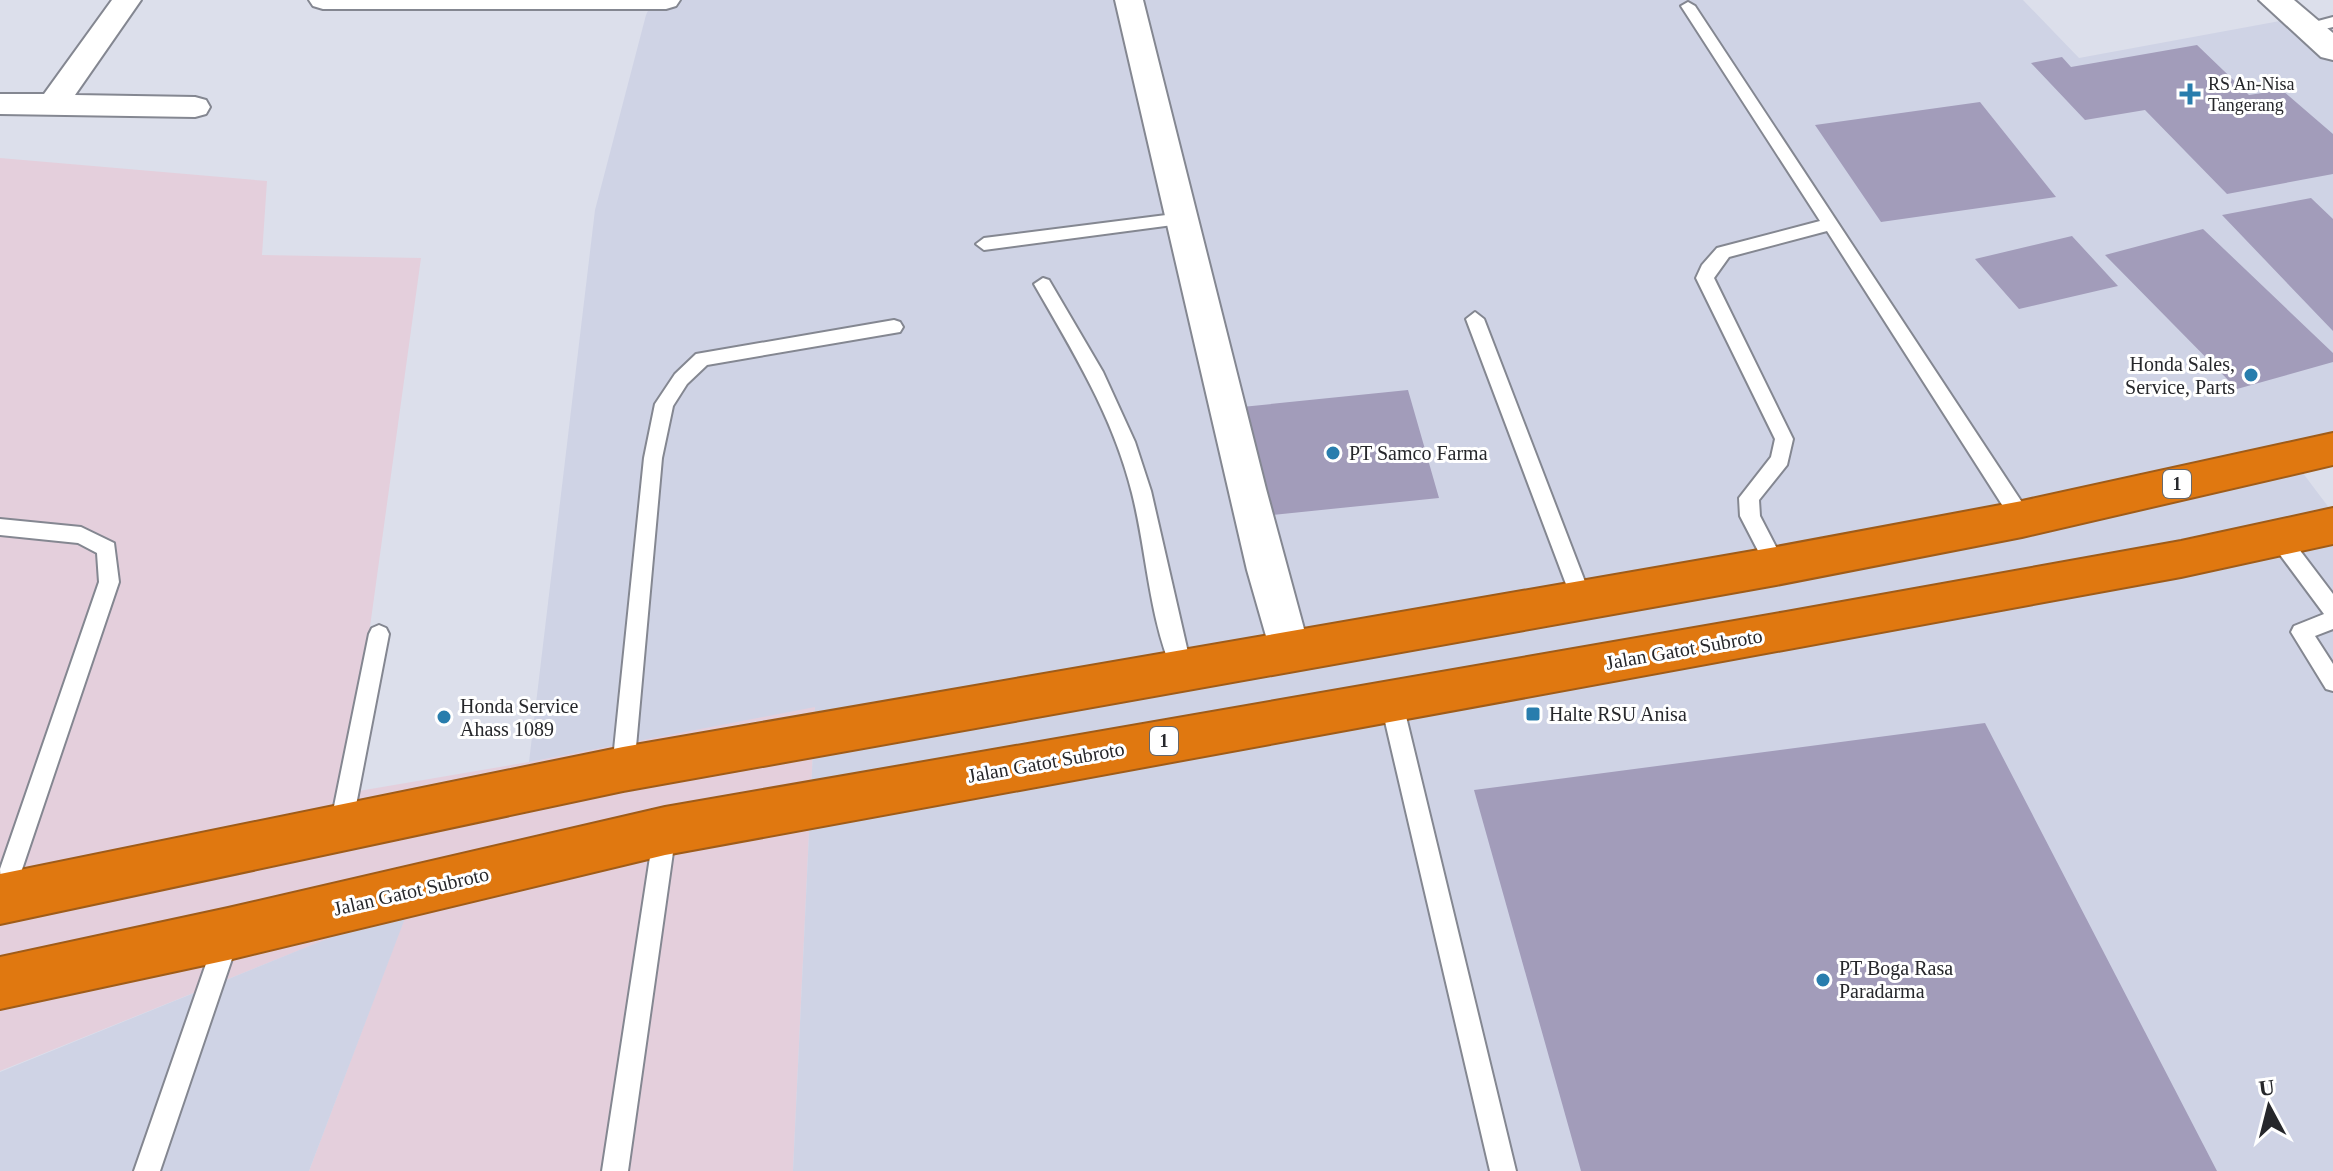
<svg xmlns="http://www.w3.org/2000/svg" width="2333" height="1171" font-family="Georgia,serif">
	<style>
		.commercial { fill: #e4cfdc }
		.built { fill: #cfd3e5 }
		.building { fill: #a29cba }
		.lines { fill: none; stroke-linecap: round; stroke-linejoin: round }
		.lane-casing { stroke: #848791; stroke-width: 4 }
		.street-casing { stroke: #848791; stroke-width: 4 }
		.secondary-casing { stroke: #848791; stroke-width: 4 }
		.highway-casing { stroke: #9f5c19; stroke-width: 4 }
		.lane { fill: #fff; fill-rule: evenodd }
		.street { fill: #fff; fill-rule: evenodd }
		.secondary { fill: #fff; fill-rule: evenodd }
		.highway { fill: #e07810; fill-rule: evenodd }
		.poi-dot { fill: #287dad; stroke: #fff; stroke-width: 3 }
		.labels { text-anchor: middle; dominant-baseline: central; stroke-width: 6; stroke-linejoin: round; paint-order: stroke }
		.far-poi-label { font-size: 18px; fill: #26272b; stroke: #fff; text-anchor: start }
		.shield { fill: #fff; stroke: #67686b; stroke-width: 2 }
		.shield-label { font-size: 18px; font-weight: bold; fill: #26272b }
		.poi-label { font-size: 20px; fill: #26272b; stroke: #fff; text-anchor: start }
		.street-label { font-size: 20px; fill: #26272b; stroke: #fff }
	</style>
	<rect width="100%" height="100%" fill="#dcdfeb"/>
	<!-- commercial -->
	<path class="commercial" d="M0,158L267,181L262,255L421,258L347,793L529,762L815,706L793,1171H309L409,906L0,1071Z"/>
	<!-- built -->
	<path class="built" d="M653,0H2023L2079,58L2291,19L2333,56V440L2287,452L2333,513V1171H793L815,707L529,762L595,210L646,15Z
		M410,905L309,1171H0V1072Z"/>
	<!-- building -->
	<path class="building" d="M2197,45L2249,95L2282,90L2333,134V174L2227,194L2145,110L2085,120L2031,63L2062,57L2071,67Z
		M1980,102L2056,197L1881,222L1815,125Z
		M2311,198L2333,219V331L2222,215Z
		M2203,229L2333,353V362L2237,389L2105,255Z
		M2072,236L2118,286L2019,309L1975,259Z
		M1408,390L1439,498L1252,517L1232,408Z
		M1985,723L2217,1171H1581L1474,790Z"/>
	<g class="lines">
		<defs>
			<path id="lane" d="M1688,2L1695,6L2029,513L2032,519L2029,525H2015L1827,231L1729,257L1714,278L1793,439L1787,465L1759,500L1760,516L1786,566L1783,572L1776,574L1769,572L1740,516L1739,498L1771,457L1775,439L1696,278L1702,265L1717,248L1820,221L1681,6Z
				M2333,17V27L2308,33L2301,28L2303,25Z
				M1182,213L1190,219L1188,223L984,250L976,244L984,238Z
				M1043,278L1049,280L1103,372L1135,442L1151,491L1192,670L1189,677L1182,679L1175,677C1149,621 1147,552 1132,493C1113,416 1073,352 1034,284Z
				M1475,312L1484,319L1592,600L1589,606L1582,609L1575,606L1572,600L1466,319Z
				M894,320L900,322L903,327L900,332L707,365L687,384L673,406L662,458L634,769L631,776L623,779L615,776L612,769L644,458L655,404L675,374L696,354Z
				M0,519L81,527L114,543L119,582L13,896L10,904L2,907L0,869L99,582L97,553L78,543L0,535Z
				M2279,530L2286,532L2333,594V629L2315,636L2333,664V691L2326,689L2291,632L2294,626L2324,614L2272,544L2269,538L2272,532Z
				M379,625L386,628L389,634L352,826L349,834L341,837L333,834L330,826L369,634L372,628Z
				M1391,690L1398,693L1402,700L1516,1171H1490L1380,700L1384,693Z
				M665,820L673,823L676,831L628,1171H602L654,831L657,823Z
				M227,926L235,930L239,938L160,1171H134L215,938L219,930Z"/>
			<path id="street" d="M112,0H141L75,95L195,97L206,100L210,107L206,114L195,117L0,114V94H44Z
				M309,0H680L676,6L666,9H323L313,6Z
				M1115,0H1143L1266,489L1310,651L1304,664L1289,669L1274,664L1247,570Z"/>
			<path id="secondary" d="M2259,0H2294L2333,33V60L2321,57Z"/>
			<path id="highway" d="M2333,433V465L2022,537L1776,585L623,791L0,924V874L623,747L1776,547L2022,501Z
				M2333,508V544L2181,577L665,855L228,960L0,1009V957L228,908L665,807L1786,612L2181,541Z"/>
		</defs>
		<!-- lane casing -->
		<use href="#lane" class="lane-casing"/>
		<!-- street casing -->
		<use href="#street" class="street-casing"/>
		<!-- secondary casing -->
		<use href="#secondary" class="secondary-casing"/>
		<!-- highway casing -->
		<use href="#highway" class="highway-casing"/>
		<!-- lane -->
		<use href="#lane" class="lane"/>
		<!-- street -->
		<use href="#street" class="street"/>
		<!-- secondary -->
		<use href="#secondary" class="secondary"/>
		<!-- highway -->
		<use href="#highway" class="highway"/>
	</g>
	<!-- markers -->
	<g class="poi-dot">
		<path d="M2186 82h8v8h8v8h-8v8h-8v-8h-8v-8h8z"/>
		<circle cx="2251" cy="375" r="8"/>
		<circle cx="1333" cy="453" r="8"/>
		<rect x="1525" y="706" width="16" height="16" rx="4"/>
		<circle cx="444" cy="717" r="8"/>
		<circle cx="1823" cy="980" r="8"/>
	</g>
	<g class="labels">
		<!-- far-poi labels -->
		<g class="far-poi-label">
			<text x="2208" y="84">RS An-Nisa<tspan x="2208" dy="21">Tangerang</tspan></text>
		</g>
		<!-- shield labels -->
		<g class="shield">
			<rect x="2163" y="470" width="28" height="28" rx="6"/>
			<rect x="1150" y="727" width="28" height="28" rx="6"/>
		</g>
		<g class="shield-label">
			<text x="2177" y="484">1</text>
			<text x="1164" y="741">1</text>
		</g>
		<!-- poi labels -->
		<g class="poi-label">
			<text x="2235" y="364" text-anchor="end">Honda Sales,<tspan x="2235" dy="23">Service, Parts</tspan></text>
			<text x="1349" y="453">PT Samco Farma</text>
			<text x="460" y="706">Honda Service<tspan x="460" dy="23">Ahass 1089</tspan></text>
			<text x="1549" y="714">Halte RSU Anisa</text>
			<text x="1839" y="968">PT Boga Rasa<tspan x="1839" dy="23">Paradarma</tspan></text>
		</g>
		<!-- street labels -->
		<g class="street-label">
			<text transform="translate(1684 649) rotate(-10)">Jalan Gatot Subroto</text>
			<text transform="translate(1046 762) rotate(-10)">Jalan Gatot Subroto</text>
			<text transform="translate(411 891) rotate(-13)">Jalan Gatot Subroto</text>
		</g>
	</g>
	<!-- north arrow -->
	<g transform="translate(2269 1107) rotate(353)" stroke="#ffffff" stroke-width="6" paint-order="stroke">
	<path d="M0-6L14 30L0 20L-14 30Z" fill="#26272b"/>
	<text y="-12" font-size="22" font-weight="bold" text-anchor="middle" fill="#26272b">U</text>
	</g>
</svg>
